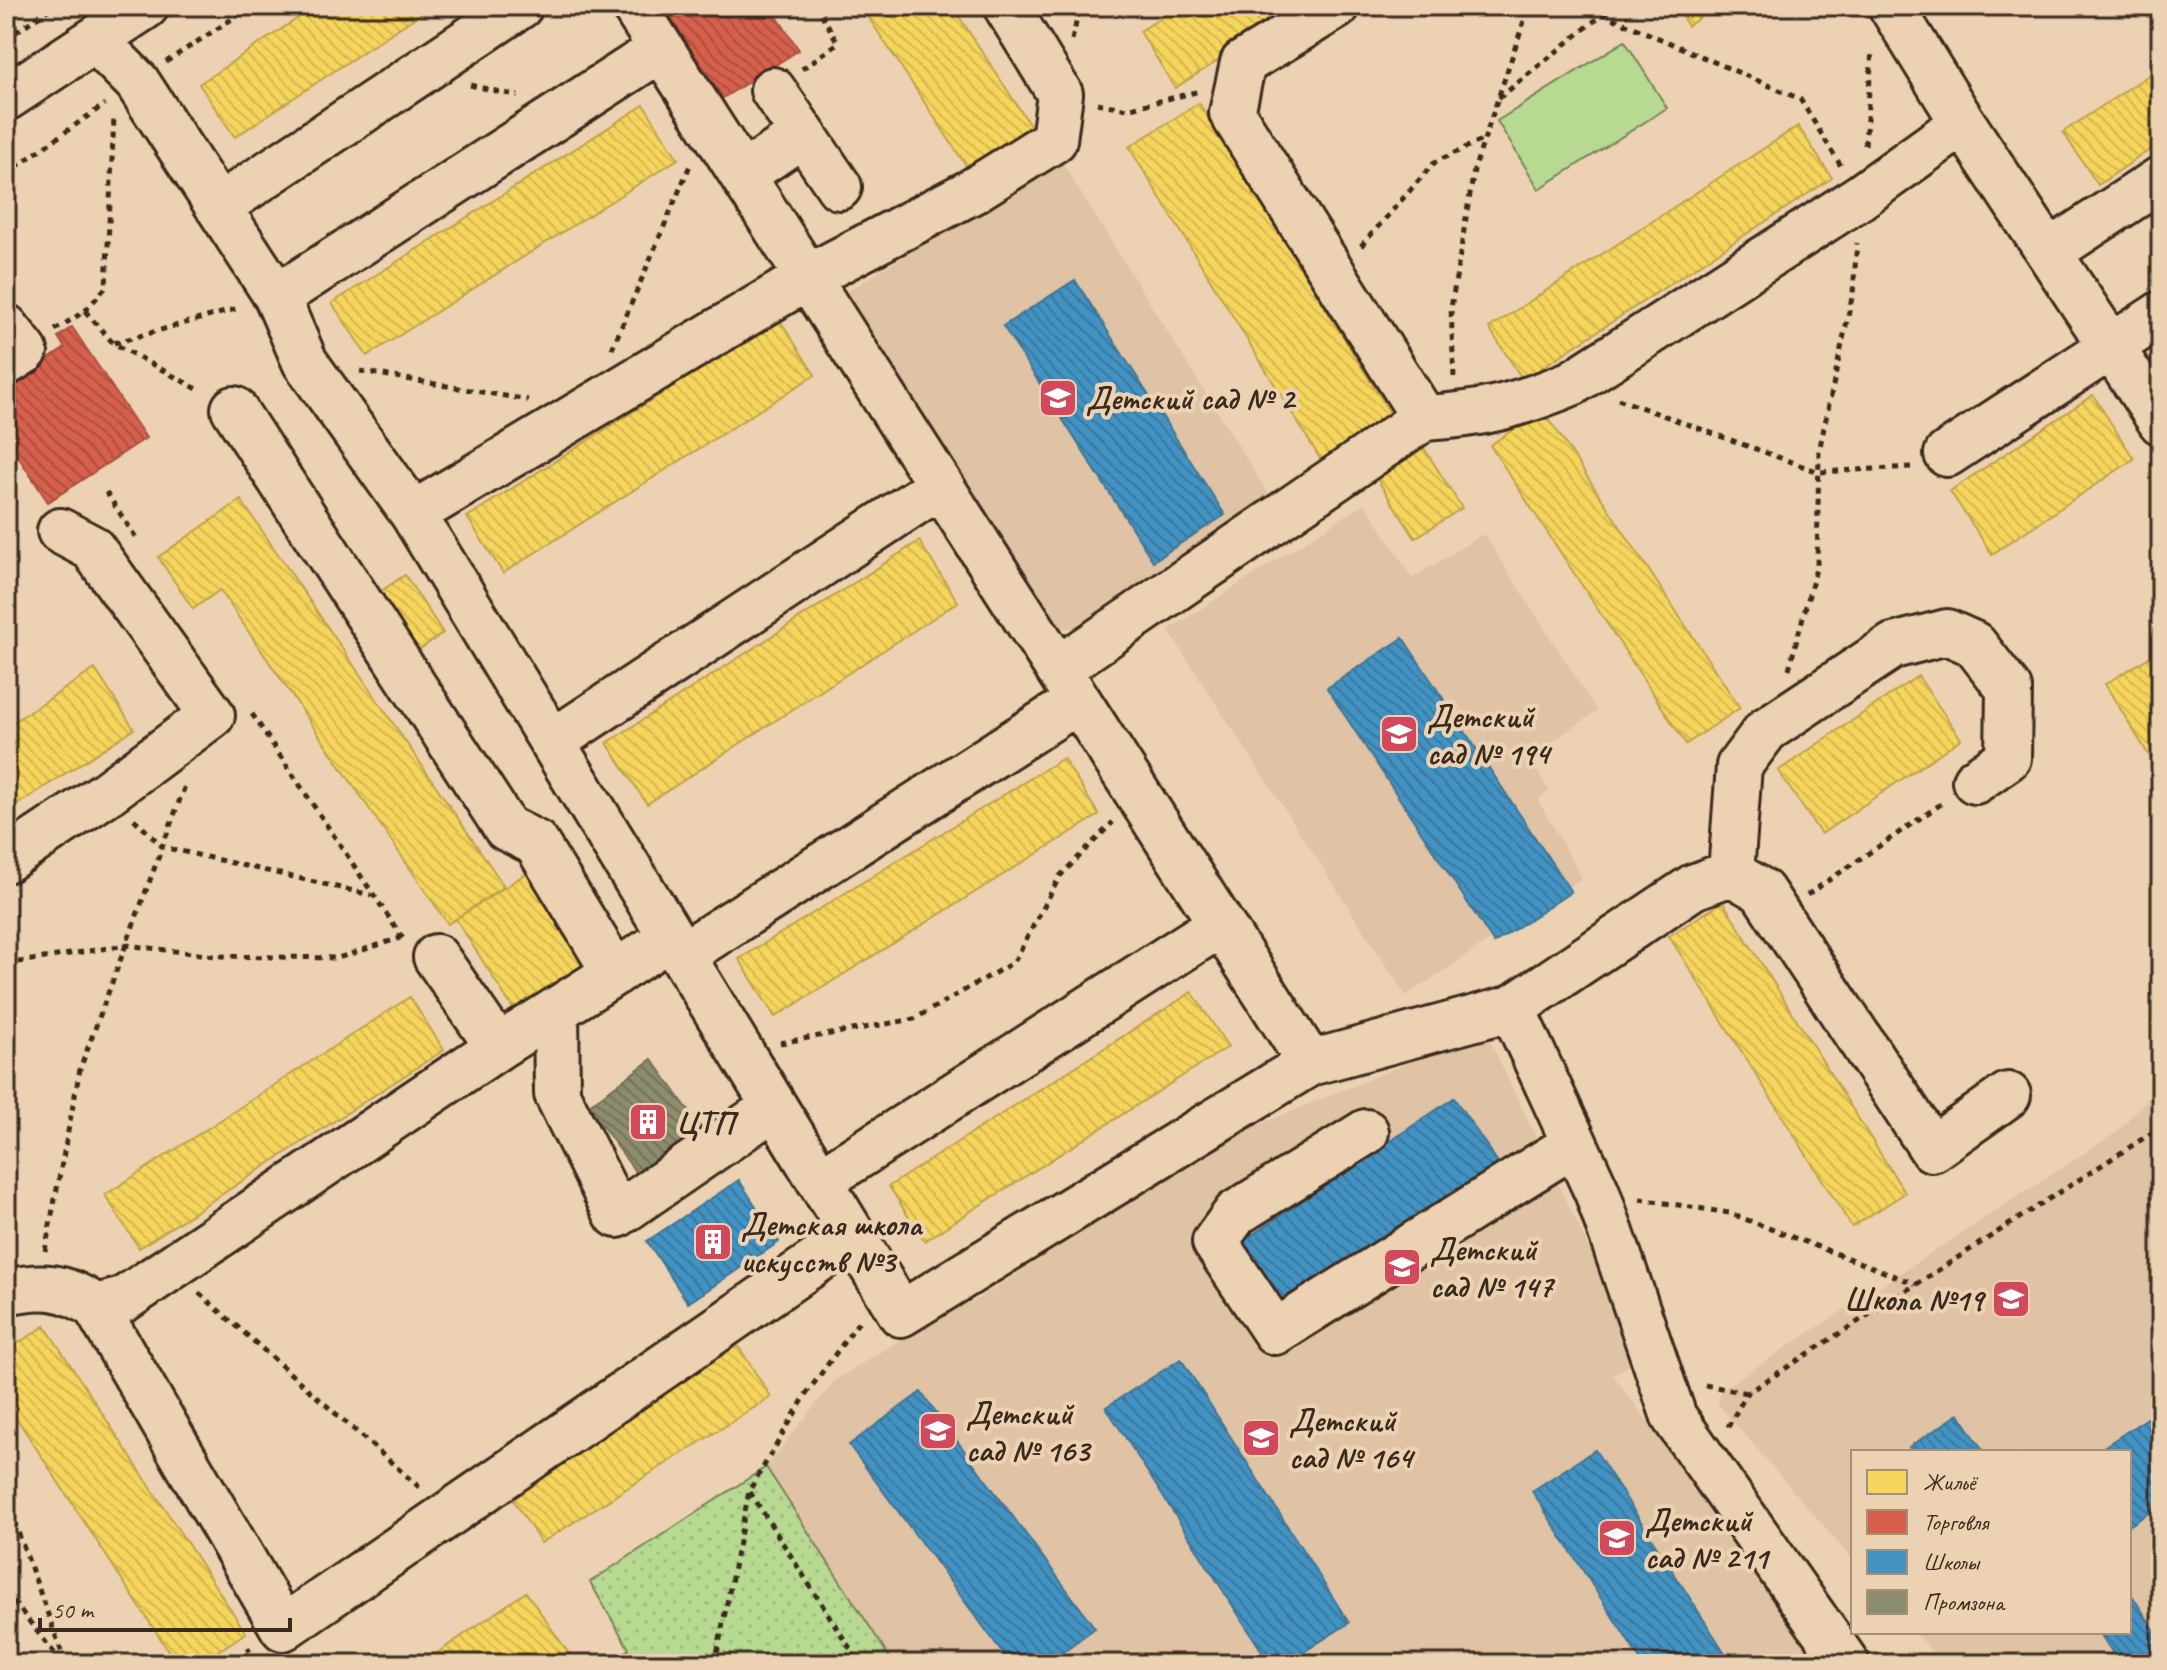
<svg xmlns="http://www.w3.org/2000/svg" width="2167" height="1670" font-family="Caveat,sans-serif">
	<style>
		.built { fill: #e0c2a4 }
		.grass { fill: url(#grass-dots); stroke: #798258; stroke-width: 2 }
		.garden { fill: #b7d992; stroke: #798258; stroke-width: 2 }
		.homes { fill: url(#homes-back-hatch); stroke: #bea249; stroke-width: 2 }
		.shops { fill: url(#shops-back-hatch); stroke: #a8503f; stroke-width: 2 }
		.schools { fill: url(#schools-back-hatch); stroke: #417492; stroke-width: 2 }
		.industry { fill: url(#industry-back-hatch); stroke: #746f56; stroke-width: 2 }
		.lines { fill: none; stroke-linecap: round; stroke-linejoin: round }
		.minor-casing { stroke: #3b2a1e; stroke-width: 50 }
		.path { stroke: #3b2a1e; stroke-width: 5; stroke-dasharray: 6 6; stroke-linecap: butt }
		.minor { stroke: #ecd2b3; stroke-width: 44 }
		.labels { text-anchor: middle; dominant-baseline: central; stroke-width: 8; stroke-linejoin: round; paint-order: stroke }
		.poi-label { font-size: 32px; font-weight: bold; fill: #3b2a1e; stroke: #ecd2b3; text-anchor: start }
	</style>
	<defs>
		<pattern id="grass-dots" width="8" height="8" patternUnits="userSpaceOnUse" patternTransform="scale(2)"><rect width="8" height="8" fill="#b7d992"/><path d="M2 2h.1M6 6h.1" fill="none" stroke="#9eba7d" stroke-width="1.8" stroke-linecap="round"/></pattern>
		<pattern id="homes-back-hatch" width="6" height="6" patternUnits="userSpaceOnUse" patternTransform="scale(2)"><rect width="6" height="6" fill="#f6d55c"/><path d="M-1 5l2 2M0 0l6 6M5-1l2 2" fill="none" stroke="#d4b750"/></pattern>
		<pattern id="shops-back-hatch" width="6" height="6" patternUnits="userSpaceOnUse" patternTransform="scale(2)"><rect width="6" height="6" fill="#d6604d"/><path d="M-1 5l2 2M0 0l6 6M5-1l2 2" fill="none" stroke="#af4f3f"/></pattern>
		<pattern id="schools-back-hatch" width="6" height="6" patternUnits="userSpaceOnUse" patternTransform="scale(2)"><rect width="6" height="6" fill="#4393c3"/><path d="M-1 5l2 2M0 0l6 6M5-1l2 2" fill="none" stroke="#39789e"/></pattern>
		<pattern id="industry-back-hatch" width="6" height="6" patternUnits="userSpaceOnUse" patternTransform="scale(2)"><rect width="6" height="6" fill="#8c8c6e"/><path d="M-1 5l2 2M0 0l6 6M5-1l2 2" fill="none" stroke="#74735a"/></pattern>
	</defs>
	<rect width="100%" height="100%" fill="#ecd2b3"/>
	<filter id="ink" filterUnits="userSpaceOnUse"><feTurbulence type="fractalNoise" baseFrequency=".0125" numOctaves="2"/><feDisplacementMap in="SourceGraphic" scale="16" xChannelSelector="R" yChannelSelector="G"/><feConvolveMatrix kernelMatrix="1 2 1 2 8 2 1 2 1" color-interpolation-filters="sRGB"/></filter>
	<g filter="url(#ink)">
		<!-- built -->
		<path class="built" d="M1059,158L1273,501L1098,628H1052L842,295Z
			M1365,503L1412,578L1484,534L1597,711L1529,757L1549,791L1538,800L1582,878L1406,996L1168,630Z
			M1485,1031L1637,1348L1634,1362L1613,1375L1832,1664H1463L1456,1655L1442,1664H894L766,1467L835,1380L959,1304L971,1303L1232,1136Z
			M2161,1084V1664H1943L1915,1632H2129V1452H1853V1560L1718,1404L1721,1390L2117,1132Z"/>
		<!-- grass -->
		<path class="grass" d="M766,1467L894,1664H608L629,1649L590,1582Z"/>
		<!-- garden -->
		<path class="garden" d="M1625,41L1667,108L1539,189L1497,121Z"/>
		<!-- homes -->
		<path class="homes" d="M316,6H432L235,137L199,84Z
			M861,6H952L1036,134L973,176Z
			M1180,6H1304L1175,88L1140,31Z
			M1675,6H1716L1688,26Z
			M2161,67V142L2098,185L2063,132Z
			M1199,103L1395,421L1324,465L1129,147Z
			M644,105L678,159L367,356L332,303Z
			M1798,126L1832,178L1523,380L1489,328Z
			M779,319L815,375L503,573L467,517Z
			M2093,395L2134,459L1992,554L1950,491Z
			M1543,410L1740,708L1686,744L1490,445Z
			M1422,445L1462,508L1415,538L1375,476Z
			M241,500L504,886L448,924L220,590L193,609L158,557Z
			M919,541L958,602L647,804L607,743Z
			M405,575L443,633L413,654L374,596Z
			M2161,650V775L2105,684Z
			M95,669L134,729L6,812V727Z
			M1918,676L1961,739L1821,834L1778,771Z
			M1063,758L1099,815L775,1017L739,959Z
			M530,871L588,963L514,1010L456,919Z
			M1723,902L1905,1193L1852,1227L1669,936Z
			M1192,992L1228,1047L924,1241L889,1186Z
			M410,997L444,1050L139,1248L105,1195Z
			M45,1326L246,1633L198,1664H177L6,1402V1351Z
			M737,1344L771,1397L541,1543L507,1490Z
			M526,1592L572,1658L564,1664H421Z"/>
		<!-- shops -->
		<path class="shops" d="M663,6H770L799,50L723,98Z
			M72,327L146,438L48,502L6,438V388L65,348L58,337Z"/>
		<!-- schools -->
		<path class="schools" d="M1075,280L1225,515L1153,561L1003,326Z
			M1403,638L1571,892L1494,943L1327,688Z
			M1454,1098L1501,1167L1284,1314L1237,1245Z
			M739,1180L779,1242L688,1303L647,1241Z
			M1181,1359L1349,1623L1285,1664H1270L1106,1407Z
			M921,1392L1095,1628L1046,1664H1011L849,1445Z
			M2161,1409V1505L2129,1526V1452H2096Z
			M1959,1414L1984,1452H1912L1909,1447Z
			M1595,1450L1732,1664H1643L1532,1491Z
			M2129,1591L2161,1640V1657L2150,1664H2120L2099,1632H2129Z"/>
		<!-- industry -->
		<path class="industry" d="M652,1059L709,1139L645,1185L588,1106Z"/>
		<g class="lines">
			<defs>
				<path id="minor" d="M1337,6L1243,63L1232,113L1424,418C1481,415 1519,405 1572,383L1860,197L1963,123
					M1891,6L1963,123L2161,422
					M96,41L137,82L277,297L305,362L413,514L901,1314L1310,1063L634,6
					M773,90L839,187
					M6,98L146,6
					M743,175L802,135
					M218,207L520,6
					M2051,251L2161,179
					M277,297L661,49
					M6,327L25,351L6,363
					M234,409L506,828L536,843L615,973
					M1947,454L2161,314
					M413,514L810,276L971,192L1054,140L1060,94L1006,6
					M1058,669L1424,418
					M552,742L940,486
					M6,860L107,793L212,715L92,548L60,531
					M1731,873L1739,766L1766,730L1893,646L1947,632L1974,644L2009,689L2008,758L1975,781
					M682,955L1078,701
					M436,957L498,1047L671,937
					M1512,1008L1597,1192L1674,1417L1847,1664
					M556,1010L557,1094L617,1215L774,1107
					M1310,1063L1512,1008L1693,887L1731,873L1762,891L1932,1149L2008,1095
					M1366,1132L1236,1213L1215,1242L1275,1332L1574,1144
					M820,1181L1221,924
					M6,1292C42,1284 65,1285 96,1307L283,1628L853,1236
					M96,1307L123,1300L498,1047"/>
			</defs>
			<!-- minor casing -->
			<use href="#minor" class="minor-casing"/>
			<!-- path -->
			<path class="path" d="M1603,14L1618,6
				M6,39L53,6
				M1072,40L1080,6
				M166,62L252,6
				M802,69L838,43L817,6
				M470,85L518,96
				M1499,98L1603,14L1800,99L1841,166
				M1097,103L1127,109L1200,91
				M1865,145L1872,51
				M6,174L105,104
				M1361,246L1435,162L1484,139
				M85,311L113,343L201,391
				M55,330L85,311L106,287L114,117
				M114,343L239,308
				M612,349L691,163
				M360,371L528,400
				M1454,377L1451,308L1474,170L1529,6
				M1618,399L1819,472L1911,467
				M106,492L136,538
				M1789,669L1817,565L1819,451L1853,293L1857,243
				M252,714L404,940
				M134,819L163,847L371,895
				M1807,895L1944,802
				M6,964L127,945L215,956L338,958L400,938
				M780,1043L914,1019L1014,962L1060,876L1113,822
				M1640,1199L1729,1213L1916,1284
				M45,1251L80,1069L186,783
				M199,1293L419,1487
				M1705,1385L1747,1393
				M1728,1427L1747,1393L2161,1127
				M750,1492L860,1664
				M6,1499L66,1664
				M6,1592L63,1664
				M227,1664L251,1648
				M715,1664L749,1491L807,1393L860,1320"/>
			<!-- minor -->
			<use href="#minor" class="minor"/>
		</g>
	</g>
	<!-- icons -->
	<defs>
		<symbol id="school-square" viewBox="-11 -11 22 22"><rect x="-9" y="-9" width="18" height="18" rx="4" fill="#d1495b" stroke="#ecd2b3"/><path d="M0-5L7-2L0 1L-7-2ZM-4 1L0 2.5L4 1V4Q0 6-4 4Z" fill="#fff"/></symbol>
		<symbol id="building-square" viewBox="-11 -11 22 22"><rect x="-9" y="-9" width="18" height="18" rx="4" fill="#d1495b" stroke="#ecd2b3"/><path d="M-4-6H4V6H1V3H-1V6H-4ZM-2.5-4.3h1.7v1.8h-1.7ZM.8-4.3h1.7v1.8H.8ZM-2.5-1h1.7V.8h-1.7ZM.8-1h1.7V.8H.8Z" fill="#fff"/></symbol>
	</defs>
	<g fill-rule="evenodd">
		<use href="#school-square" x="1036" y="376" width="44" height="44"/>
		<use href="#school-square" x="1377" y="712" width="44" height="44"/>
		<use href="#building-square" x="626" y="1100" width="44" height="44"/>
		<use href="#building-square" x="691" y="1220" width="44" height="44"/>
		<use href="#school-square" x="1380" y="1245" width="44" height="44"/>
		<use href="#school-square" x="1989" y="1277" width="44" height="44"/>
		<use href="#school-square" x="916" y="1409" width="44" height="44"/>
		<use href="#school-square" x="1239" y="1416" width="44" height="44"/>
		<use href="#school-square" x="1595" y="1516" width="44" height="44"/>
	</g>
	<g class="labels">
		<!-- poi labels -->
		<g class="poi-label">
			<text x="1086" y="398">Детский сад № 2</text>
			<text x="1427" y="716">Детский<tspan x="1427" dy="37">сад № 194</tspan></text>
			<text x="676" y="1122">ЦТП</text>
			<text x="741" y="1224">Детская школа<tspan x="741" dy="37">искусств №3</tspan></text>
			<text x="1430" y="1249">Детский<tspan x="1430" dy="37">сад № 147</tspan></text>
			<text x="1983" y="1299" text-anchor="end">Школа №19</text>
			<text x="966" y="1413">Детский<tspan x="966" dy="37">сад № 163</tspan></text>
			<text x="1289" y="1420">Детский<tspan x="1289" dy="37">сад № 164</tspan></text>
			<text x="1645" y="1520">Детский<tspan x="1645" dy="37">сад № 211</tspan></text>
		</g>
	</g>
	<!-- margin -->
	<rect width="2167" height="1670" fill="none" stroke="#ecd2b3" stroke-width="32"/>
	<rect x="16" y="16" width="2135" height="1638" fill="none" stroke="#3b2a1e" stroke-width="3" filter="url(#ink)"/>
	<!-- legend -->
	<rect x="1851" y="1450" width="280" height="184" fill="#ecd2b3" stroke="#a58f77" stroke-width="2"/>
	<rect x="1867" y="1470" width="40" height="24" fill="#f6d55c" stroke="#a58f77" stroke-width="2"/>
	<text x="1923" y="1490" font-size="24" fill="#3b2a1e">Жильё</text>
	<rect x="1867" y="1510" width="40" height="24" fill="#d6604d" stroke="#a58f77" stroke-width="2"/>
	<text x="1923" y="1530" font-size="24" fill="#3b2a1e">Торговля</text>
	<rect x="1867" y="1550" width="40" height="24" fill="#4393c3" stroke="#a58f77" stroke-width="2"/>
	<text x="1923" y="1570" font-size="24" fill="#3b2a1e">Школы</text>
	<rect x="1867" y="1590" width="40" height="24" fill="#8c8c6e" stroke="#a58f77" stroke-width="2"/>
	<text x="1923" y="1610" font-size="24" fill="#3b2a1e">Промзона</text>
	<!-- scale -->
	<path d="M40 1618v12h250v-12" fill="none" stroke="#3b2a1e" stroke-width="4"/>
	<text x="52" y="1618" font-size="24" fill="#3b2a1e" stroke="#ecd2b3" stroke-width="6" paint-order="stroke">50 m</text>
</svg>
